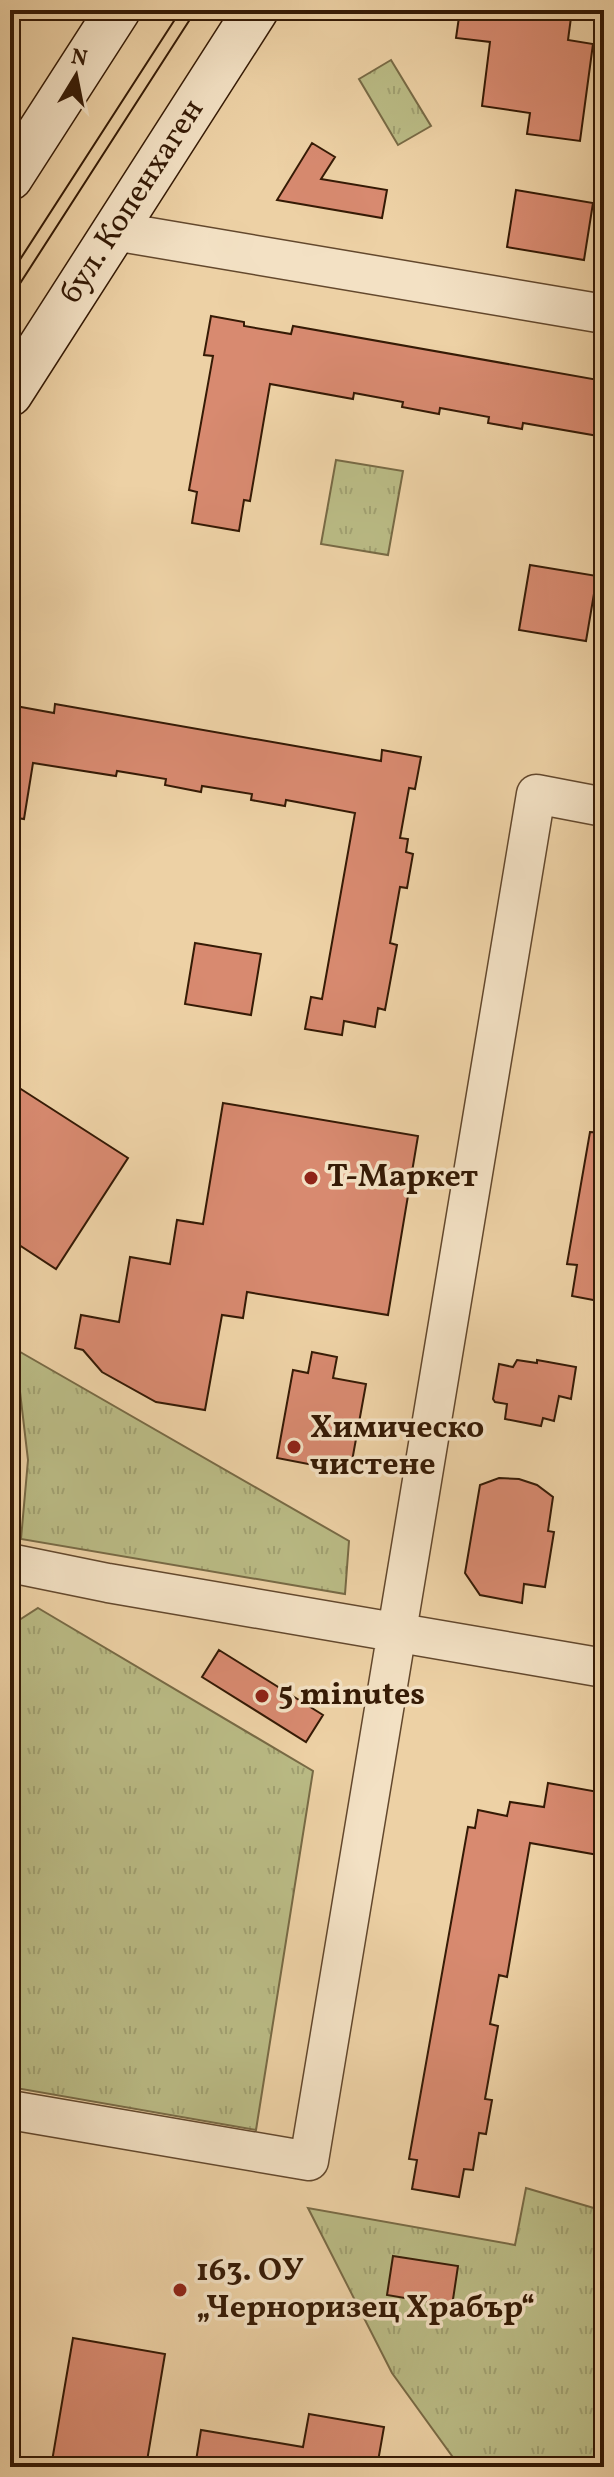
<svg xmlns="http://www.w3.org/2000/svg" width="614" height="2477" font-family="Vollkorn,serif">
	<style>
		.grass { fill: url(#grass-tufts); stroke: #786a45; stroke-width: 2 }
		.building { fill: #d88a70; stroke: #351a05; stroke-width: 2 }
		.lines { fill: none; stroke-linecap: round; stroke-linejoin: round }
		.street-casing { stroke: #63482d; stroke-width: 41 }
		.secondary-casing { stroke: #351a05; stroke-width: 47 }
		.street { stroke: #f3e1c4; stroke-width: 38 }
		.secondary { stroke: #f3e1c4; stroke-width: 44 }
		.tram { stroke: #351a05; stroke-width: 2 }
		.poi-dot { fill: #8f2418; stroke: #f3e1c4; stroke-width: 3 }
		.labels { text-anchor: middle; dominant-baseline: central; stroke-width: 7; stroke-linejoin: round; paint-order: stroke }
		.street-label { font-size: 32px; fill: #351a05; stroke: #f3e1c4 }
		.poi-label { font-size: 32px; font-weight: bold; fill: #351a05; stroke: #f3e1c4; text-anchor: start }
	</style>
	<defs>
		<pattern id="grass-tufts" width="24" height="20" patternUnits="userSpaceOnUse" patternTransform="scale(2)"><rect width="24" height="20" fill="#babb85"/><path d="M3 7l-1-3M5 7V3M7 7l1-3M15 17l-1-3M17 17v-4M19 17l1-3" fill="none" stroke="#a0a071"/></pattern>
	</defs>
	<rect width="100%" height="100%" fill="#edd1a5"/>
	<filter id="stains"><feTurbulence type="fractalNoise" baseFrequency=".0025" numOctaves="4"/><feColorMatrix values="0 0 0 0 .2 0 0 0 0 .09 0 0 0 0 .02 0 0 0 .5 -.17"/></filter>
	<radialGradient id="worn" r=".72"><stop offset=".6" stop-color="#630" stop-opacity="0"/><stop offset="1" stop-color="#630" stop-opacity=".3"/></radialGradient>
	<!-- grass -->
	<path class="grass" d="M391,60L431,126L398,145L359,79Z
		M336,460L403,471L388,555L321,544Z
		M15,1349L349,1541L345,1594L21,1539L28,1460Z
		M38,1608L313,1771L256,2130L10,2087V1639L13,1624Z
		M526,2188L604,2211V2467H460L392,2373L308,2208L515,2245Z"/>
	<!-- building -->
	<path class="building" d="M460,10H572L568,40L593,44L580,141L527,134L530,113L482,106L490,42L456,38Z
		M312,143L335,157L321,179L387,190L382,218L277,200Z
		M516,190L593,203L584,260L507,247Z
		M211,316L244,322V326L291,334L293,326L604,381V437L523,423L522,429L488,423L489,417L440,408L439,414L402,407L403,402L354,393L353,399L270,384L250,501L244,500L239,531L192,523L197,492L189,490L213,356L204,355Z
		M530,565L597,576L586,641L519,630Z
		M55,704L381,761L382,750L421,757L415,789L409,788L400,838L408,839L406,852L413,854L407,888L400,887L390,943L397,945L385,1010L378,1008L375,1027L344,1021L342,1035L305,1029L311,997L322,999L355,813L286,800L285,806L251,800L252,794L202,786L201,792L165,785L166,779L117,771L116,776L33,763L24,819L10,817V705L54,713Z
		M195,943L261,954L251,1015L185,1004Z
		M10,1082L128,1158L56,1269L10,1239Z
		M223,1103L418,1136L388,1315L247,1292L243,1318L222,1315L205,1410L156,1402L102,1372L83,1350L75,1348L81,1315L119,1322L130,1257L170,1264L177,1220L203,1224Z
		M590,1132L604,1133V1302L572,1296L577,1265L567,1264Z
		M312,1352L337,1357L333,1378L366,1384L350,1472L277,1458L293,1370L308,1373Z
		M517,1360L537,1363V1360L576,1367L571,1399L559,1396L554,1421L543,1418L541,1426L505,1419L507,1404L495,1402L493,1399L499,1364L513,1367Z
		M499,1478L519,1479L537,1485L553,1497L548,1531L554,1532L545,1587L524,1584L522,1603L480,1595L465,1573L480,1485Z
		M219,1650L323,1715L306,1742L202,1677Z
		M548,1783L604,1793V1856L530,1843L507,1977L499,1975L490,2024L498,2026L485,2099L492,2100L486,2134L479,2133L473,2170L464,2169L459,2197L412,2189L417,2160L409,2159L468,1827L475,1828L478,1810L507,1816L510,1802L544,1807Z
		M393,2256L458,2266L452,2306L387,2295Z
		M73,2338L165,2354L146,2467H51Z
		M309,2414L384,2427L377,2467H195L201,2430L303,2447Z"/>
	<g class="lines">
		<defs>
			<path id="street" d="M114,231L604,314
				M10,1563L108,1583L604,1668
				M10,2110L309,2161L536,794L604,807"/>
			<path id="secondary" d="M10,178L118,10
				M10,394L256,10"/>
		</defs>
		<!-- street casing -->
		<use href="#street" class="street-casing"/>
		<!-- secondary casing -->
		<use href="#secondary" class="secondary-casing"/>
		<!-- street -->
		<use href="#street" class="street"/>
		<!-- secondary -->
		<use href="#secondary" class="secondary"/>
		<!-- tram -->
		<path class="tram" d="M10,275L181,10
			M10,299L196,10"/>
	</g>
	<!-- markers -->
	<g class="poi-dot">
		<circle cx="311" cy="1178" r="8"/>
		<circle cx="294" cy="1447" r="8"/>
		<circle cx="262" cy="1696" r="8"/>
		<circle cx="180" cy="2290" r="8"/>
	</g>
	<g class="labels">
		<!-- street labels -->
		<g class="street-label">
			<text transform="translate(133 202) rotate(-57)">бул. Копенхаген</text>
		</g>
		<!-- poi labels -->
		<g class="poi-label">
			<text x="327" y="1178">Т-Маркет</text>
			<text x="310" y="1429">Химическо<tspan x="310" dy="37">чистене</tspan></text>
			<text x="278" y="1696">5 minutes</text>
			<text x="196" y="2272">163. ОУ<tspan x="196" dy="37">„Черноризец Храбър“</tspan></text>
		</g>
	</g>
	<!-- margin -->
	<rect width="614" height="2477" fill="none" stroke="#edd1a5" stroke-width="40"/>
	<rect x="12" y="12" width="590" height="2453" fill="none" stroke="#351a05" stroke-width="4"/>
	<rect x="20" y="20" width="574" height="2437" fill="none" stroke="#351a05" stroke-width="2"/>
	<!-- north arrow -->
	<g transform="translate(76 76) rotate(10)" stroke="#f3e1c4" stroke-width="6" paint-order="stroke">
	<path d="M0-6L14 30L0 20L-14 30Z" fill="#351a05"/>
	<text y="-12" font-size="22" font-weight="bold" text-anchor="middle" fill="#351a05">N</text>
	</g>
	<rect width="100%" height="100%" filter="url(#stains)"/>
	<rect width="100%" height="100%" fill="url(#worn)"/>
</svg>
